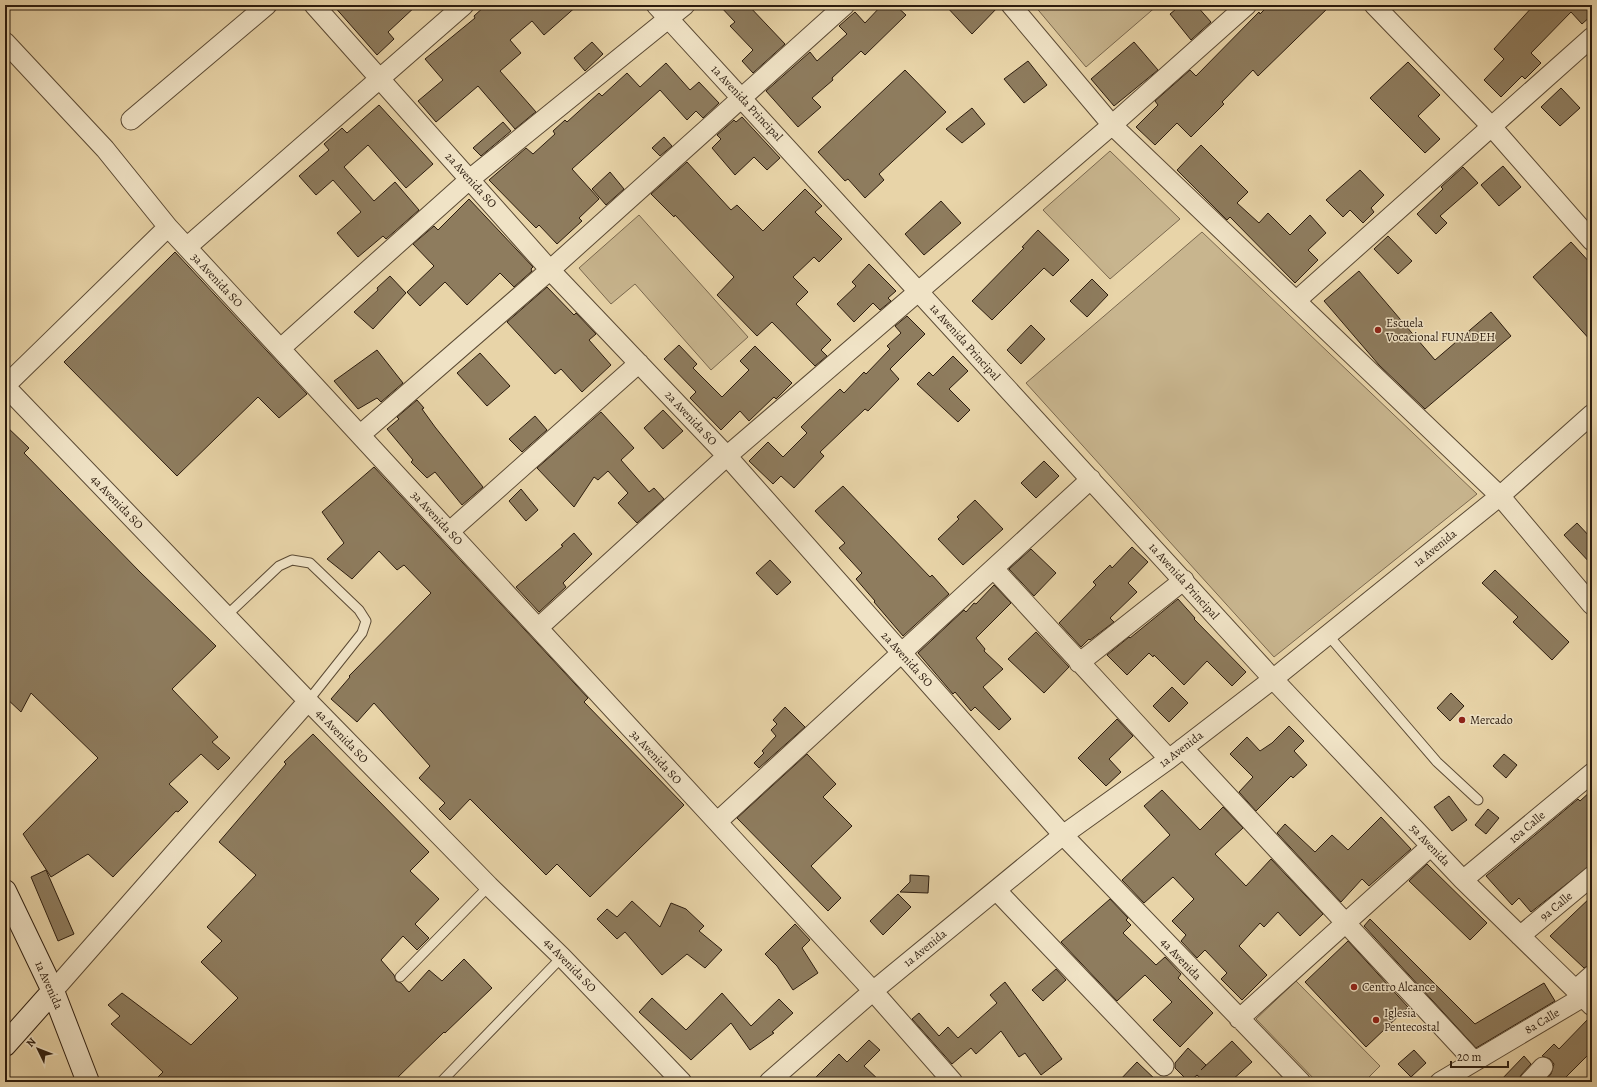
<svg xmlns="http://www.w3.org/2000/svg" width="1597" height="1087" font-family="Alegreya,serif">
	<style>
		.green { fill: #c8b58e; stroke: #7a684e }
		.building { fill: #8e7c5e; stroke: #2c1c0e }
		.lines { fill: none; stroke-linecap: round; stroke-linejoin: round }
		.lane-casing { stroke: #5b4a34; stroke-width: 11 }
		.street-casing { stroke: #5b4a34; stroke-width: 21 }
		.secondary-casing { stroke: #2c1c0e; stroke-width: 24 }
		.lane { stroke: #f0e3c6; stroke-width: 9 }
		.street { stroke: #f0e3c6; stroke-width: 19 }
		.secondary { stroke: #f0e3c6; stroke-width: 22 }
		.poi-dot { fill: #8f2418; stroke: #f0e3c6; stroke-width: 1.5 }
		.labels { text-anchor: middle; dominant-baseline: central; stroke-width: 3; stroke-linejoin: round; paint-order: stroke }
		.street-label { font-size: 12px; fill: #2c1c0e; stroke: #f0e3c6 }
		.poi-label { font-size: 12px; fill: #2c1c0e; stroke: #f0e3c6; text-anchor: start }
	</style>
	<rect width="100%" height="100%" fill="#e8d4a8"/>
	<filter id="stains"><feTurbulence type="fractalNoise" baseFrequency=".005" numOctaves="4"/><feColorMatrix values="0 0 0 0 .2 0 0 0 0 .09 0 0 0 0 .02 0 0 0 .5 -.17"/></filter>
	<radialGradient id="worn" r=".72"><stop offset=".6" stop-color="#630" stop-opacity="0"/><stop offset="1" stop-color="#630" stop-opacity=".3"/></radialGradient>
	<!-- green -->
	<path class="green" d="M1034,5H1158L1086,67Z
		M1110,151L1180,219L1110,279L1043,210Z
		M639,215L748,337L711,370L635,284L611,304L579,268Z
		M1202,232L1477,494L1274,657L1026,383Z
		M1296,981L1380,1066L1364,1082H1317L1256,1019Z"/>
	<!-- building -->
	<path class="building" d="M333,5H417L388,32L394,39L377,55Z
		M486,5H578L544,35L532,21L510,40L521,53L500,71L536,112L533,114L515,129L478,86L436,122L418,101L443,80L425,59L475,18L474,16Z
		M719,5H748L785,44L753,73L742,61L753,50L730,26L735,22Z
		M882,5H895L906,15L865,55L861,51L832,78L833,80L812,98L821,107L798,127L766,91L810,52L817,61L847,34L839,26L855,12L865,23Z
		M945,5H1000L972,34Z
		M1181,5H1196L1211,22L1191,40L1170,14Z
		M1269,5H1331L1258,76L1253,70L1222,102L1224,104L1191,137L1177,123L1155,145L1136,127L1158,105L1155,101L1190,70L1196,76L1259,12L1260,14Z
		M1534,5H1592V15L1582,24L1571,12L1531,53L1541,63L1525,79L1522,76L1501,97L1484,80L1504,59L1494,49Z
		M592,42L603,54L585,71L574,58Z
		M1134,42L1158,70L1114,106L1091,79Z
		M1028,61L1047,85L1024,103L1004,79Z
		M1408,62L1440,95L1418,116L1440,139L1425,153L1370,98Z
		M666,63L690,90L699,82L719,103L703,118L696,111L687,120L660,90L572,169L599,199L579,218L582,221L557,244L539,225L536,228L489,180L526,148L533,154L555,134L553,131L565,120L567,122L599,93L602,96L627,73L640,87Z
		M905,70L946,112L879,174L884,180L865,198L848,179L845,181L818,152Z
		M1561,88L1580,108L1560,126L1541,107Z
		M379,105L433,164L406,188L368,145L344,167L374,201L395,182L419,210L386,239L383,236L358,257L337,233L361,212L333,180L316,195L299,176L329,150L324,144L342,128L347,133Z
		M972,108L985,124L962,143L946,129Z
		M742,117L780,158L767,170L754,157L735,175L712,148L721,139L717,135L734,120L736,122Z
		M503,122L511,131L481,156L473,148Z
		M664,137L672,146L660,156L652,148Z
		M1201,145L1248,192L1237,203L1259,223L1268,213L1290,235L1310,215L1326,233L1308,250L1318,260L1295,283L1230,217L1227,220L1177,170Z
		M687,162L731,210L737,205L763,231L805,189L822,206L815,212L842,239L819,262L814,257L793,277L808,292L796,304L831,340L821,350L827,356L815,366L772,322L757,336L717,295L734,277L675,215L674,217L651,194Z
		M1503,166L1521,187L1499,206L1481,185Z
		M1463,167L1478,183L1440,216L1447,223L1436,234L1417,214L1443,189L1441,187Z
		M1360,170L1384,195L1371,208L1374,212L1363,223L1350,210L1343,217L1326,200Z
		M610,172L624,189L606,205L592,189Z
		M469,199L533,267L531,269L532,271L514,287L500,273L467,305L445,282L420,306L407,292L434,266L413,244L434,226L438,230Z
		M941,201L961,223L924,255L905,234Z
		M1038,230L1069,260L1053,276L1044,268L992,320L972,301L1024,248L1022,247Z
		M1388,236L1412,261L1398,274L1374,249Z
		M1571,242L1592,265V342L1533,277Z
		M175,252L307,394L279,418L258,397L177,476L64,362Z
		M869,264L896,291L888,298L891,301L880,310L873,303L854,322L837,304L856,286L852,282Z
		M1359,271L1435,360L1491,312L1511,336L1425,409L1379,365L1324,301Z
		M390,276L406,293L373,329L354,312L378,290L377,288Z
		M1092,279L1108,295L1087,317L1070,301Z
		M547,287L574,315L576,313L596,334L589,340L611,365L582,392L561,369L555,374L507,322Z
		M907,316L925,334L890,369L899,379L868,411L865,409L820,452L824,456L794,488L781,476L773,484L749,461L768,442L783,457L807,433L801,427L840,389L844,393L864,372L866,374L890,349L887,346L901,333L895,326Z
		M1031,325L1045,339L1021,364L1007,350Z
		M679,345L697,364L693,368L722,397L749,370L740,361L755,346L792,383L776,399L774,397L749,421L740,411L721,430L690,398L696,392L664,359Z
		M377,350L403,383L381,402L377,398L358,409L334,381Z
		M480,353L510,386L487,406L457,373Z
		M953,356L968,371L949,389L970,410L958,422L917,384L929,372L933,376Z
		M417,400L424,408L422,409L435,427L483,487L462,505L435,472L427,478L411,462L413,460L387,429L399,419L397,417Z
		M663,410L683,431L663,449L644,428Z
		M601,412L634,448L621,460L649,492L654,488L664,499L637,523L618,503L628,493L608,471L598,480L594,477L574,507L537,468Z
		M535,416L547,430L522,452L509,439Z
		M5,425L29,448L24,453L140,572L216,646L172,689L218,737L212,742L230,758L218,770L201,754L169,784L188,802L178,812L176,811L113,877L88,854L51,877L23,834L98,758L31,693L21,712L5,697Z
		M1044,461L1059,476L1036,498L1021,483Z
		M374,467L588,698L584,702L684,805L590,897L557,864L546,875L470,799L450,820L439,809L445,803L419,778L430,766L374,703L357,722L331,699L350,677L349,676L431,593L404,565L397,570L379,551L352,579L327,559L344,543L322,512Z
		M843,486L930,577L932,575L949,594L903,636L874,602L875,601L856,579L862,573L839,548L845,543L815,511Z
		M521,489L538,510L526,521L509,501Z
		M975,500L1003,529L963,565L938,539L959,519L957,517Z
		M1577,523L1592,539V565L1564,535Z
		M574,533L592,554L563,583L566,587L539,612L516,587L563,546L561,545Z
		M1132,547L1148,562L1128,583L1137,592L1110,618L1114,622L1090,640L1089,639L1081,647L1059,623L1096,585L1093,582L1110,565L1112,568Z
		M1031,549L1056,573L1034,596L1009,569Z
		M770,560L791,582L777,595L756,573Z
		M1495,570L1569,642L1552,660L1513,622L1518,617L1482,583Z
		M994,585L1011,603L976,638L985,649L984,651L1003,669L983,687L1011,719L999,730L975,707L971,711L955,692L953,694L918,653L964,610L966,612L974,603L976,604Z
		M1178,599L1195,618L1194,619L1246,672L1232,686L1207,661L1184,685L1154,655L1153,657L1149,653L1127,675L1107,655L1129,637L1130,638Z
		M1036,632L1069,667L1044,693L1008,659Z
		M1172,687L1188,703L1169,722L1153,706Z
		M1451,693L1464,706L1450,721L1437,708Z
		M785,707L805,727L759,768L754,763L764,753L762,751L776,736L771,730L777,724L773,720Z
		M1117,719L1133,736L1109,759L1121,772L1106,786L1078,758Z
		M1289,726L1304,741L1294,751L1307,765L1293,778L1291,776L1256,811L1239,792L1253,777L1230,754L1247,737L1260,751L1272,743Z
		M313,734L429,852L410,871L439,899L415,924L429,938L417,950L403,936L381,960L394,975L396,981L401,983L409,992L429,970L442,981L464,959L492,988L445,1033L444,1032L393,1082H153L163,1072L111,1024L120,1016L108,1005L122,993L191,1045L238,998L201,962L222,941L207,927L256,875L219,842L286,764L284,762Z
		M807,754L836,784L823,797L852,826L811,866L841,898L828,911L737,818Z
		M1504,754L1517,765L1506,778L1493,766Z
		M1162,790L1200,830L1223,807L1243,828L1215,854L1246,886L1271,859L1323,914L1300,936L1278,912L1264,927L1260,923L1239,946L1267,975L1242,1000L1221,979L1227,973L1205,950L1197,958L1181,941L1186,935L1172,921L1194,899L1173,877L1144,903L1122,880L1170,835L1144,806Z
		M1592,790V864L1531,912L1519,898L1512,905L1486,876L1578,799L1580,801Z
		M1449,796L1467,820L1452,831L1434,807Z
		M1488,809L1499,818L1486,834L1475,825Z
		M1381,817L1411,849L1369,886L1362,879L1341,902L1277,833L1285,824L1315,852L1332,835L1348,850Z
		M1427,864L1487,923L1470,940L1409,881Z
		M46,870L74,934L58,941L31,877Z
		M910,875L929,876L928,893L900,892L910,882Z
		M898,894L911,907L883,935L870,921Z
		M1592,896V964L1584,968L1550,936Z
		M1110,899L1128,918L1126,920L1131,925L1123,933L1156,965L1165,957L1181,974L1178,978L1213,1013L1180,1047L1153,1020L1172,1002L1145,975L1117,1001L1061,942Z
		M632,901L660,927L671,903L686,909L704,926L699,931L722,950L705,968L687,954L662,975L625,932L617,939L597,919L607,909L617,917Z
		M1370,919L1475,1024L1544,983L1555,1001L1476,1048L1364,926Z
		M795,924L810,940L802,948L818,973L793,990L777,966L765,954Z
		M1348,941L1408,1007L1366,1047L1305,982Z
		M1056,969L1066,980L1043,1001L1032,990Z
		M1005,982L1062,1059L1041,1075L1025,1053L1019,1057L1001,1031L976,1054L971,1048L952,1064L912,1019L919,1013L939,1036L948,1027L958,1038L997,1003L990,995Z
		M722,993L751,1026L779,999L793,1013L772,1032L774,1033L750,1050L731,1023L691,1060L639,1012L652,998L686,1030Z
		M1590,1017H1592V1051L1561,1082H1544L1551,1074L1554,1064L1550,1059L1542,1056L1554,1044L1559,1049Z
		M869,1040L880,1050L864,1066L881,1082H811L839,1054L847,1062Z
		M1232,1041L1252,1062L1230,1082H1205L1197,1075L1189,1082L1175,1068V1063L1188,1048L1206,1065L1201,1070Z
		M1414,1050L1426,1063L1411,1077L1398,1064Z
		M1524,1056L1531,1064L1521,1075L1518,1082H1499Z
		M1137,1062L1158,1082H1118Z"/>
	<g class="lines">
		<defs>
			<path id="lane" d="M226,616L279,566L292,560L310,563L359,610L366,621L362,633L308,701
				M1328,635L1437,762L1478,800
				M400,977L489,886
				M441,1082L562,957"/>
			<path id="street" d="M314,5L550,270L727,456L1063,835L1301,1082
				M656,5L1273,679L1463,880L1592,1006
				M1011,5L1112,125L1500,496L1592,605
				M1374,5L1491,126L1592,241
				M5,42L105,149L168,227L873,991L953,1082
				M131,120L267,5
				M187,247L464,5
				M1297,300L1592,37
				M281,348L470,179L685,5
				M5,386L308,701L489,886L562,957L682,1082
				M5,386L168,227
				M360,435L550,270L845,5
				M449,532L639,363
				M994,569L1169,759
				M538,628L727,456L1112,125L1247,5
				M1079,663L1184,580
				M1183,748L1474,1061
				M717,822L1091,479
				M1463,880L1592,773
				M996,890L1164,1066
				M1520,936L1592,876
				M1575,990L1592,975
				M53,991L308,701
				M1239,1019L1431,846
				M769,1082L873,991L1063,835L1169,759L1273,679L1500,496L1592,414
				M1440,1082L1583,997
				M1529,1082L1543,1067"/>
			<path id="secondary" d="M5,891L53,991L88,1082
				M5,1045L53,991"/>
		</defs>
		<!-- lane casing -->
		<use href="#lane" class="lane-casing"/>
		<!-- street casing -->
		<use href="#street" class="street-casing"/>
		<!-- secondary casing -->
		<use href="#secondary" class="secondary-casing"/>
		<!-- lane -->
		<use href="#lane" class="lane"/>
		<!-- street -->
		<use href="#street" class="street"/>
		<!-- secondary -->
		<use href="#secondary" class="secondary"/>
	</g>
	<!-- markers -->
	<g class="poi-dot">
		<circle cx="1378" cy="330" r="4"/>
		<circle cx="1462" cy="720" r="4"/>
		<circle cx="1354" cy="987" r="4"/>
		<circle cx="1376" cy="1020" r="4"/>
	</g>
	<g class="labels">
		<!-- street labels -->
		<g class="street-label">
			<text transform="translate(747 103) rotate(47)">1a Avenida Principal</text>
			<text transform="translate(471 180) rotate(48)">2a Avenida SO</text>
			<text transform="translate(217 280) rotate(47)">3a Avenida SO</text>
			<text transform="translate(965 342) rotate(48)">1a Avenida Principal</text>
			<text transform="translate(691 418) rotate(47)">2a Avenida SO</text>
			<text transform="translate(117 502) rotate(46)">4a Avenida SO</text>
			<text transform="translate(437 518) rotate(47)">3a Avenida SO</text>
			<text transform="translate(1435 548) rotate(-39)">1a Avenida</text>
			<text transform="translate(1184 581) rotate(48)">1a Avenida Principal</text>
			<text transform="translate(907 659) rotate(48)">2a Avenida SO</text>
			<text transform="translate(342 736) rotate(46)">4a Avenida SO</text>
			<text transform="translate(1181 749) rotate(-37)">1a Avenida</text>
			<text transform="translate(656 757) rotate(47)">3a Avenida SO</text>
			<text transform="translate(1527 827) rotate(-40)">10a Calle</text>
			<text transform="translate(1430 845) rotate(47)">5a Avenida</text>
			<text transform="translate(1556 906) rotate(-40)">9a Calle</text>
			<text transform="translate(925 948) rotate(-39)">1a Avenida</text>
			<text transform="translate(1181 959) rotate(46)">4a Avenida</text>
			<text transform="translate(570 965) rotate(46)">4a Avenida SO</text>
			<text transform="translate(49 985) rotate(66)">1a Avenida</text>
			<text transform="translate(1542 1021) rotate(-31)">8a Calle</text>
		</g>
		<!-- poi labels -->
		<g class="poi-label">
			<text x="1386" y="323">Escuela<tspan x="1386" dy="14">Vocacional FUNADEH</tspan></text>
			<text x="1470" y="720">Mercado</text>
			<text x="1362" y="987">Centro Alcance</text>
			<text x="1384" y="1013">Iglesia<tspan x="1384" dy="14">Pentecostal</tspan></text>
		</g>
	</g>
	<!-- margin -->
	<rect width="1597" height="1087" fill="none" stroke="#e8d4a8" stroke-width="20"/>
	<rect x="6" y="6" width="1585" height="1075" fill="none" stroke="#2c1c0e" stroke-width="2"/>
	<rect x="10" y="10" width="1577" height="1067" fill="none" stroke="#2c1c0e"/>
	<!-- north arrow -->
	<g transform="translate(38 1049) rotate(313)" stroke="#f0e3c6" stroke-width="3" paint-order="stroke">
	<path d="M0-3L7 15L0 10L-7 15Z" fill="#2c1c0e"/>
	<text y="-6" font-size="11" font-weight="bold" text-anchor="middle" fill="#2c1c0e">N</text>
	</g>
	<!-- scale -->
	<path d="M1451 1061v6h57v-6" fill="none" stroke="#2c1c0e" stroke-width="2"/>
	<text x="1457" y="1061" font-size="12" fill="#2c1c0e" stroke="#f0e3c6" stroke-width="3" paint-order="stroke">20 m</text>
	<rect width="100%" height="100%" filter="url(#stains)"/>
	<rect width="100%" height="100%" fill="url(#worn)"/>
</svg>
